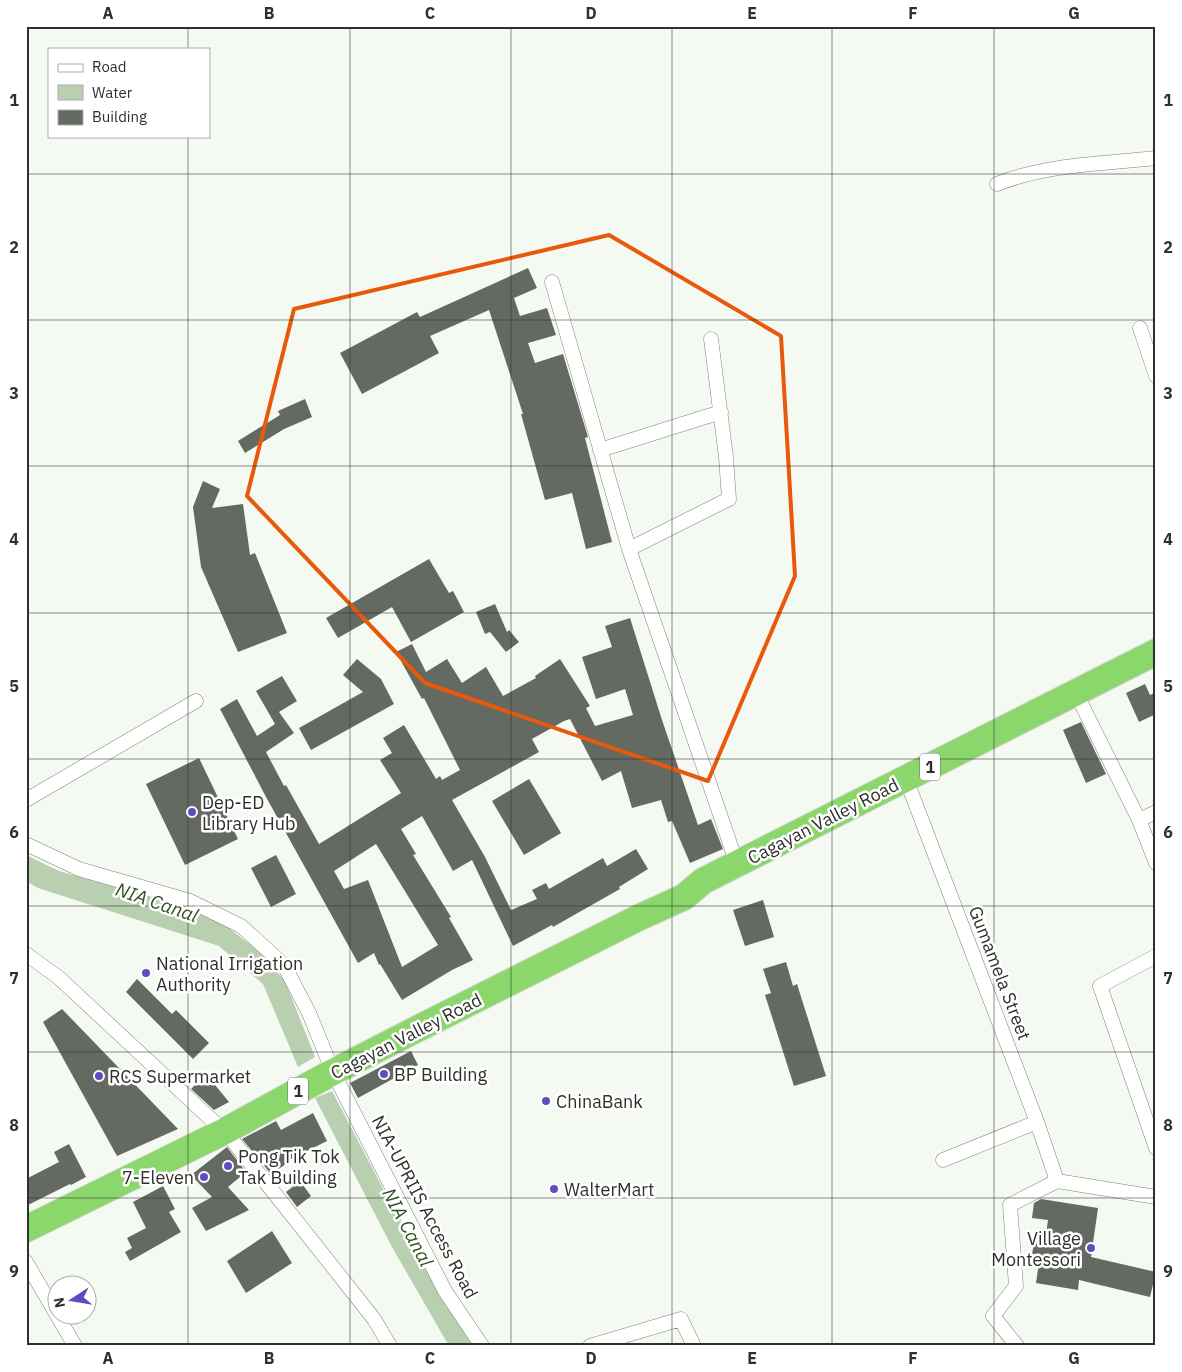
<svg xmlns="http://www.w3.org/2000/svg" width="1182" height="1372" font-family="'IBM Plex Sans',sans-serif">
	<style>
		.water { fill: #b8d0af }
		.building { fill: #646962; fill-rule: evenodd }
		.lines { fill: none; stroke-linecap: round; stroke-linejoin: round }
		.street-casing { stroke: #7e847c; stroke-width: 15 }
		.highway-casing { stroke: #d5d6d5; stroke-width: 28 }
		.street { stroke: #fff; stroke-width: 14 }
		.highway { stroke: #8bd76b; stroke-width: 26 }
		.marked { fill: none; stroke: #e8590c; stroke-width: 4; stroke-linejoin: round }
		.grid { fill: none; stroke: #2e302d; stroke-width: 1; stroke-opacity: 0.55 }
		.poi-dot { fill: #624ac3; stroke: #fff; stroke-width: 2 }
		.labels { text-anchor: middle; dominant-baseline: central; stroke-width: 5; stroke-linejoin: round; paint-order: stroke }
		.shield { fill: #fff; stroke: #6d6e6c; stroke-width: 1 }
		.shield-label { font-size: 16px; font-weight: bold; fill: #2e302d }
		.poi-label { font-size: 18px; fill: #2e302d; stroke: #fff; text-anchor: start }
		.street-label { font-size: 18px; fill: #2e302d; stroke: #fff }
		.water-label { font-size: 19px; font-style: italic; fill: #2f5021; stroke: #fff }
		.neatline { fill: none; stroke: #2e302d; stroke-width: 2 }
		.grid-label { font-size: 16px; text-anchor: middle; font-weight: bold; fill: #2e302d }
	</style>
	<rect width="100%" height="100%" fill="#f4faf1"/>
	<!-- water -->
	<path class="water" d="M26,855L59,871L153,898L220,921L259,952L285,981L315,1057L298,1067L263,984L219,946L38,888L26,881Z
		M332,1091L403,1227L473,1346H449L392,1247L315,1098Z"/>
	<!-- building -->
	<path class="building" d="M528,268L537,288L514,298L520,316L547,308L556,335L528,343L535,363L563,354L588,437L585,438L612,542L586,549L572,493L545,500L521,414H523L489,310L430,336L439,353L362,394L340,353L417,312L420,317Z
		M305,399L312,417L284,429L245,453L238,441L280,415L278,411Z
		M203,481L220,489L212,508L243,504L250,555L255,553L287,633L238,652L201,567L193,507Z
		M429,559L449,593L453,591L464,612L411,642L392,607L338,638L326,618Z
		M495,604L507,632L509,630L519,642L506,652L490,632L485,634L476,612Z
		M630,618L662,720L698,825L711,819L723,849L690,863L672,821L668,822L661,800L632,808L621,771L602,781L570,719L564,721L532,739L539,752L452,800L485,857L511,910L537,899L532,890L546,883L549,889L603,858L607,866L636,849L648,869L619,887L620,889L553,927L552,925L513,946L472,860L453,871L422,816L401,829L416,854L413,855L451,917L449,918L473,960L452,970L402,1000L380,964L379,965L374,953L358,963L266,797L220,709L237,699L257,736L275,724L256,691L282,676L297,701L279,712L294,733L266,752L284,786L286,785L319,844L401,793L380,760L392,753L383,738L404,725L436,779L440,776L442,780L460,770L424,698L422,699L396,652L412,644L426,672L447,659L462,683L486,667L503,696L536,678L535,676L560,659L590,706L586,708L595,726L633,715L625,689L596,699L582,657L612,647L605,626ZM376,844L438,945L402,967L368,880L344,889L334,871Z
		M357,659L381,679L394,704L311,750L299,728L363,692L343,675Z
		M1145,684L1150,695L1156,692V714L1139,722L1126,693Z
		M1081,722L1106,774L1086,783L1063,730Z
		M199,758L238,839L185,865L146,784Z
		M529,779L561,833L524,855L492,801Z
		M276,855L296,894L271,907L251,868Z
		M763,900L774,937L745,946L733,910Z
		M786,962L793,986L797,984L826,1076L794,1086L765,995L771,993L763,969Z
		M137,979L172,1014L176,1010L209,1043L193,1059L126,992Z
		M62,1009L178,1129L117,1156L43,1022Z
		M411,1051L418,1065L358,1098L350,1083Z
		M206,1074L229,1102L214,1110L191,1089Z
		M313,1113L327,1141L285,1162L286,1164L271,1174L242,1139L276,1121L281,1130Z
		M69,1144L86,1177L71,1185L70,1184L26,1206V1179L59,1162L54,1152Z
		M227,1147L246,1172L228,1187L249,1210L206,1231L192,1208L212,1197L191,1175Z
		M300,1181L311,1196L297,1207L286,1192Z
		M163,1186L175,1209L169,1212L181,1232L130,1261L125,1252L132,1248L127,1238L146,1228L133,1202Z
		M1041,1199L1098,1208L1091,1257L1156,1272L1150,1297L1079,1280L1078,1290L1036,1283L1040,1256L1032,1254L1035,1239L1045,1241L1048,1220L1032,1218L1034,1203Z
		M272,1231L292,1263L246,1293L227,1261Z"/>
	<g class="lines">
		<defs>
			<path id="street" d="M997,184C1047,164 1103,164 1156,158
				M552,282L629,549L737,864
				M1140,328L1156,376
				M600,450L721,412
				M629,549L729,499L726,457L711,339
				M1076,693L1139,820L1156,863
				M906,779L1037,1122L1057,1181
				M26,800L196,701
				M1139,820L1156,812
				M26,844L79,869L190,901L241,926L284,965L309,1013L333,1072L445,1291L482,1346
				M26,954L58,977L214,1122L225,1131L374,1319L390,1346
				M1156,956L1100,986L1156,1148
				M943,1160L1037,1122
				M1057,1181L1156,1197
				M26,1262L75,1346
				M590,1346L681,1319L694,1346
				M1017,1346L993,1316L1016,1286L1010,1205L1057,1181"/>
			<path id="highway" d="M26,1229L225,1131L333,1072L413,1031L638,918L684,897L703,881L1156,652"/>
		</defs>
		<!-- street casing -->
		<use href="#street" class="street-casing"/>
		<!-- highway casing -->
		<use href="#highway" class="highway-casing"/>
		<!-- street -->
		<use href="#street" class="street"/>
		<!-- highway -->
		<use href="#highway" class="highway"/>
	</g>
	<!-- marked area -->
	<path class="marked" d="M609,235L781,336L795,576L708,781L425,683L247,496L294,309Z"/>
	<!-- grid -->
	<path class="grid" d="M188,26V49M350,26V1346M511,26V1346M672,26V1346M832,26V1346M994,26V1346M188,136V1346M26,174H1156M26,320H1156M26,466H1156M26,613H1156M26,759H1156M26,906H1156M26,1052H1156M26,1198H1156"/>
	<!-- markers -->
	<g class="poi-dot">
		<circle cx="192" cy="812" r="5"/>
		<circle cx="146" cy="973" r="5"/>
		<circle cx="384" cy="1074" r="5"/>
		<circle cx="99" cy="1076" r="5"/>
		<circle cx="546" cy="1101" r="5"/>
		<circle cx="228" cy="1166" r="5"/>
		<circle cx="204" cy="1177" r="5"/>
		<circle cx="554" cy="1189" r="5"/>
		<circle cx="1091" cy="1248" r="5"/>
	</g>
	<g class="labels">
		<!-- shield labels -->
		<g class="shield">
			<rect x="920" y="753.5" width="20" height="27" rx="4"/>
			<rect x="288" y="1077.5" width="20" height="27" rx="4"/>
		</g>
		<g class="shield-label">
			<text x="930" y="767">1</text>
			<text x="298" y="1091">1</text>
		</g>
		<!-- poi labels -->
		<g class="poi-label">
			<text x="202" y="802">Dep-ED<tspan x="202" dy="21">Library Hub</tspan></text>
			<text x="156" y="963">National Irrigation<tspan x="156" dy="21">Authority</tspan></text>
			<text x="394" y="1074">BP Building</text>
			<text x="109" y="1076">RCS Supermarket</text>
			<text x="556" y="1101">ChinaBank</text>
			<text x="238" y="1156">Pong Tik Tok<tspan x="238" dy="21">Tak Building</tspan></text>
			<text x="194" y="1177" text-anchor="end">7-Eleven</text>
			<text x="564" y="1189">WalterMart</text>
			<text x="1081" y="1238" text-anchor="end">Village<tspan x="1081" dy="21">Montessori</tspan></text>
		</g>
		<!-- street labels -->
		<g class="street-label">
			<text transform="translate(823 821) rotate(-27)">Cagayan Valley Road</text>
			<text transform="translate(1000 973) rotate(69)">Gumamela Street</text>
			<text transform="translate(406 1036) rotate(-27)">Cagayan Valley Road</text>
			<text transform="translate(425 1207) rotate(62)">NIA-UPRIIS Access Road</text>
		</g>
		<!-- water labels -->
		<g class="water-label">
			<text transform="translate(157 902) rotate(19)">NIA Canal</text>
			<text transform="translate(408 1227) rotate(62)">NIA Canal</text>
		</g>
	</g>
	<!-- border -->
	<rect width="1182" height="1372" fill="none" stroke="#ffffff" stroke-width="55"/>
	<!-- legend -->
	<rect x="48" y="48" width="162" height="90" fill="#ffffff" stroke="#abacab"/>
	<rect x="58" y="64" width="25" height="8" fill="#ffffff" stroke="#abacab"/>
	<text x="92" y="72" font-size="15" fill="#2e302d">Road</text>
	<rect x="58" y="85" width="25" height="15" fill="#b8d0af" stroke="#abacab"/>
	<text x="92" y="98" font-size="15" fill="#2e302d">Water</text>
	<rect x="58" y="110" width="25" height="15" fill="#646962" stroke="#abacab"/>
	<text x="92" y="122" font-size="15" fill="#2e302d">Building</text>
	<!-- north arrow -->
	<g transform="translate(72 1300) rotate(258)"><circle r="24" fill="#ffffff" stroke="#abacab"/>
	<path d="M0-4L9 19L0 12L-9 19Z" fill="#624ac3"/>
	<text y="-8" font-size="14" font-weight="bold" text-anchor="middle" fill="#2e302d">N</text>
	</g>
	<rect x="28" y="28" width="1126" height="1316" class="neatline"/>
	<g class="grid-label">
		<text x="108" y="19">A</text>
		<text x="269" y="19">B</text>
		<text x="430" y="19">C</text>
		<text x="591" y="19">D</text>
		<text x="752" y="19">E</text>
		<text x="913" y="19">F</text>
		<text x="1074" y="19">G</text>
		<text x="14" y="106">1</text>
		<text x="1168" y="106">1</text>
		<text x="14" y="253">2</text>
		<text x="1168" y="253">2</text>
		<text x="14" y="399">3</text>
		<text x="1168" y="399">3</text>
		<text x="14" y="545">4</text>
		<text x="1168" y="545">4</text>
		<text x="14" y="692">5</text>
		<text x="1168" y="692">5</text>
		<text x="14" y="838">6</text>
		<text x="1168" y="838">6</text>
		<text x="14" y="984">7</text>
		<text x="1168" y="984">7</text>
		<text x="14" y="1131">8</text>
		<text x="1168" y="1131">8</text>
		<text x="14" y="1277">9</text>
		<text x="1168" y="1277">9</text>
		<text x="108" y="1364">A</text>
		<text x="269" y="1364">B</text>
		<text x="430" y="1364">C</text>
		<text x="591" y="1364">D</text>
		<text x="752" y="1364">E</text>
		<text x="913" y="1364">F</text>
		<text x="1074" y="1364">G</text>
	</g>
</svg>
